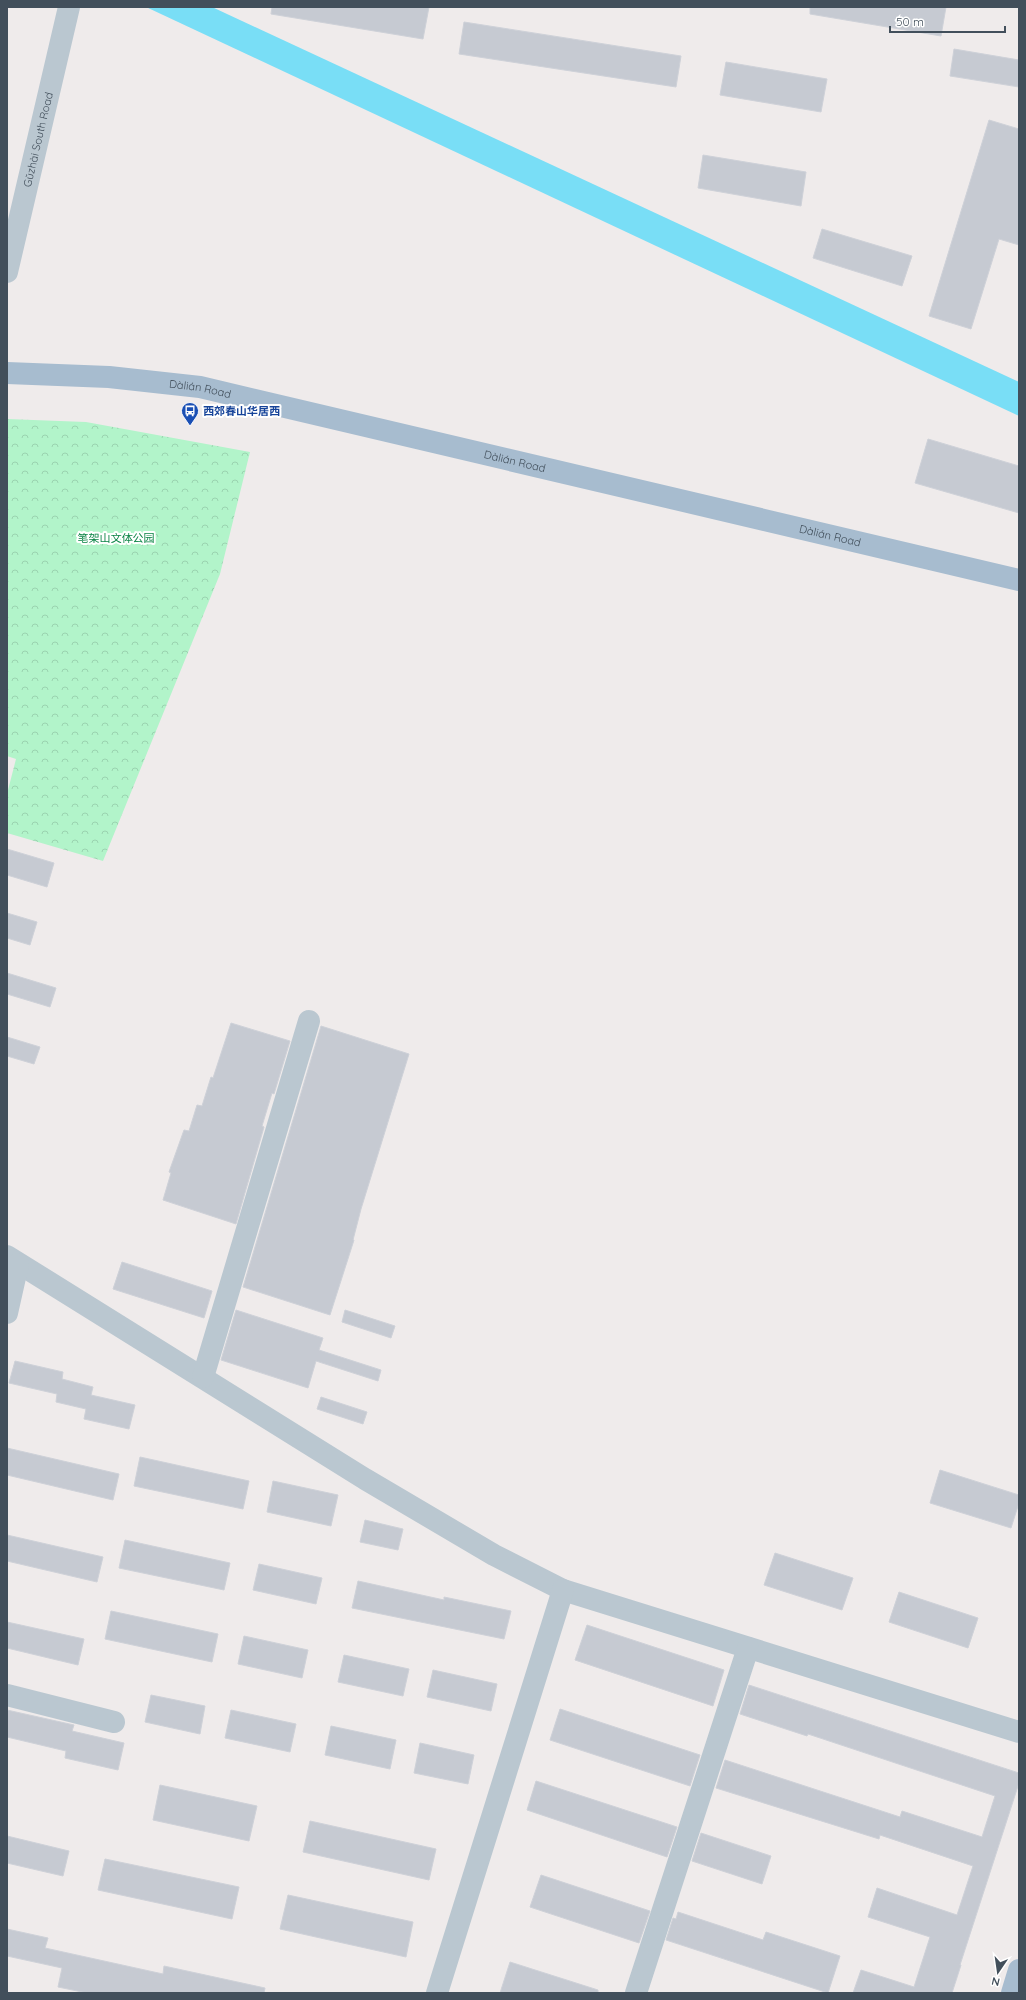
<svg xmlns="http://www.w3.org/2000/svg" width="1026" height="2000" font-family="Quicksand,'Noto Sans SC',sans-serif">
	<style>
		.forest { fill: url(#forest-crowns) }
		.water { fill: #79def6 }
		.building { fill: #c6cad2; stroke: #ced1d8 }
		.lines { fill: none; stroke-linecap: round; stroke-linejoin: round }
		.minor { stroke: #bac7d0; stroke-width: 22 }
		.major { stroke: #a7bccf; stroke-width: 22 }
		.labels { text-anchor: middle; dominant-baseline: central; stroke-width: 4; stroke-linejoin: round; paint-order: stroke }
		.street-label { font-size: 11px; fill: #424f5b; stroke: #fff }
		.transit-label { font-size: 11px; font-weight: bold; fill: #164399; stroke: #fff; text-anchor: start }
		.park-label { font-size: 11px; fill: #0b8445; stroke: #fff }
	</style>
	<defs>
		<pattern id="forest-crowns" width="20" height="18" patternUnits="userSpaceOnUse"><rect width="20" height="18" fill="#b2f4ca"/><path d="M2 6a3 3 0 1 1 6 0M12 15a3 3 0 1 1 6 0" fill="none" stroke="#9ad3b0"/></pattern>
	</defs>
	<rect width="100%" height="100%" fill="#efebeb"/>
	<!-- forest -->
	<path class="forest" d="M7,419L86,422L250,452L220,574L103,861L7,833V794L16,759L7,756Z"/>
	<!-- water -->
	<path class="water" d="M146,7H212L1019,382V416Z"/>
	<!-- building -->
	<path class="building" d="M272,7H429L423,39L271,14Z
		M810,7H946L941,36L810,14Z
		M464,22L681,56L676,87L459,54Z
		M954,49L1019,60V87L950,76Z
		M726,62L827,79L821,112L720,95Z
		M989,120L1019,129V245L999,239L971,329L929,316Z
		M703,155L806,172L801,206L698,188Z
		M822,229L912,256L902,286L813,258Z
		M928,439L1019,466V513L915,483Z
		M7,849L54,863L47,887L7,875Z
		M7,913L37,922L30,945L7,938Z
		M7,973L56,988L50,1007L7,994Z
		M231,1023L290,1041L274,1094L272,1093L262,1126L264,1127L236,1224L163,1200L171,1173L169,1172L184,1130L189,1131L197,1105L202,1106L211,1077L213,1078Z
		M321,1026L409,1054L361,1209L353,1240H354L330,1315L243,1287Z
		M7,1037L40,1047L34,1064L7,1056Z
		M122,1262L212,1291L204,1318L113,1289Z
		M236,1310L323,1338L319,1350L381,1370L378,1381L316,1361L308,1388L221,1360Z
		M345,1310L395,1326L391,1338L342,1322Z
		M15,1361L63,1372L62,1379L93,1387L91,1395L135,1405L129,1429L84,1419L86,1409L56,1402L57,1394L9,1383Z
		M321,1397L367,1412L363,1424L317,1409Z
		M7,1448L119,1474L113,1500L7,1475Z
		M140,1457L249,1481L243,1509L134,1486Z
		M940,1470L1019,1495V1503L1011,1528L930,1503Z
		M273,1481L338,1495L331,1526L267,1512Z
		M365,1520L403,1529L398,1550L360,1542Z
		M7,1535L103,1557L97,1582L7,1561Z
		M125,1540L230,1563L224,1590L119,1568Z
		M775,1553L853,1578L842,1610L764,1585Z
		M259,1564L322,1578L316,1604L253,1590Z
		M358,1581L444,1600V1597L511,1611L504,1639L352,1608Z
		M899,1592L978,1618L968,1648L889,1622Z
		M111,1611L218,1634L212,1662L105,1639Z
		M7,1622L84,1639L78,1665L7,1648Z
		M587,1625L724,1670L713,1706L575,1660Z
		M244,1636L308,1650L302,1678L238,1664Z
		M344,1655L409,1669L403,1696L338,1682Z
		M433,1670L497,1684L491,1711L427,1697Z
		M749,1685L1019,1773V1783L960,1965H961L952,1993H853L861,1970L914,1987L930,1937L868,1917L877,1888L957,1915L973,1866L880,1835L879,1839L716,1788L725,1760L900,1817L902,1811L982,1837L995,1796L808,1734L807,1736L740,1714Z
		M151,1695L205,1706L200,1734L145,1722Z
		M560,1709L700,1755L690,1786L550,1740Z
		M7,1710L74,1725L72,1731L124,1743L118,1770L65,1758L66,1751L7,1737Z
		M231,1710L296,1724L290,1752L225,1738Z
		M331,1726L396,1740L390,1769L325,1755Z
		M420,1743L474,1755L468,1784L414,1773Z
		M536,1781L677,1827L667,1857L527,1810Z
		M160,1785L257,1806L249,1841L153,1820Z
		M310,1821L436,1849L429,1880L303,1852Z
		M701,1833L771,1856L762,1884L692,1861Z
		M7,1836L69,1851L63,1876L7,1863Z
		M105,1859L239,1887L232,1919L98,1890Z
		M541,1875L650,1911L639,1943L530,1907Z
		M288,1895L413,1922L406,1957L280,1929Z
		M678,1912L763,1940L766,1932L840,1956L828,1993L666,1940L673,1918L676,1919Z
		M7,1929L48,1938L45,1948L163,1974L164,1966L265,1988L264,1993H87L58,1987L62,1968L7,1956Z
		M510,1962L598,1990V1993H500Z"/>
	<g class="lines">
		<!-- minor -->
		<g class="minor">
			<path id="s1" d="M7,272L69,7"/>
			<path d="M7,1256L365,1479L494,1555L563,1590L1019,1732"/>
			<path d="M7,1313L18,1264"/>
			<path d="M203,1377L309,1021"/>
			<path d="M7,1695L114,1722"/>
			<path d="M437,1993L563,1590"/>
			<path d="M636,1993L748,1648"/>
		</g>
		<!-- major -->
		<g class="major">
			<path id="s2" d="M7,373L109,377L200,387L1019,580"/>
			<path d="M1012,1993L1019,1970"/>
		</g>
	</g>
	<!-- icons -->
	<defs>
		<symbol id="bus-pin" viewBox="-11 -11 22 30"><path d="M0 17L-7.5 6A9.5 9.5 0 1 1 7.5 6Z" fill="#1a4fb4" stroke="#fff"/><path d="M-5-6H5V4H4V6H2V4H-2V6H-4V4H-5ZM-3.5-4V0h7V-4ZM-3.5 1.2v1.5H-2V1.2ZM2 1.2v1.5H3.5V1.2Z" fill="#fff"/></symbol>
	</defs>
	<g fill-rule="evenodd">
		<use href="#bus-pin" x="180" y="401" width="20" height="27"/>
	</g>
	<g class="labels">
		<!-- street labels -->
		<g class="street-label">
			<text stroke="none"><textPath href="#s1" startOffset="136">Gǔzhài South Road</textPath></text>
			<text stroke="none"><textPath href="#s2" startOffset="194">Dàlián Road</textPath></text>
			<text stroke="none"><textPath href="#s2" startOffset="517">Dàlián Road</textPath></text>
			<text stroke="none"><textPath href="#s2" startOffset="841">Dàlián Road</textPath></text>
		</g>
		<!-- transit labels -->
		<g class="transit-label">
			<text x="203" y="411">西郊春山华居西</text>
		</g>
		<!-- park labels -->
		<g class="park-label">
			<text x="116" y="538">笔架山文体公园</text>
		</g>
	</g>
	<!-- border -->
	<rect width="1026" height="2000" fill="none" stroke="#424f5b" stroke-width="16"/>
	<!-- north arrow -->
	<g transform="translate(998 1972) rotate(193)" stroke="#ffffff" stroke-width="3" paint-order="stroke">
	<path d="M0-3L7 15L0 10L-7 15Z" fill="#424f5b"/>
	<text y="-6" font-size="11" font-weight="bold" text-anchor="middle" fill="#424f5b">N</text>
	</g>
	<!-- scale -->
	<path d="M890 26v6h115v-6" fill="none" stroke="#424f5b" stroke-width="2"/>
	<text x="896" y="26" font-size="12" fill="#424f5b" stroke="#ffffff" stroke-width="3" paint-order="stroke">50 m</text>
</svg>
